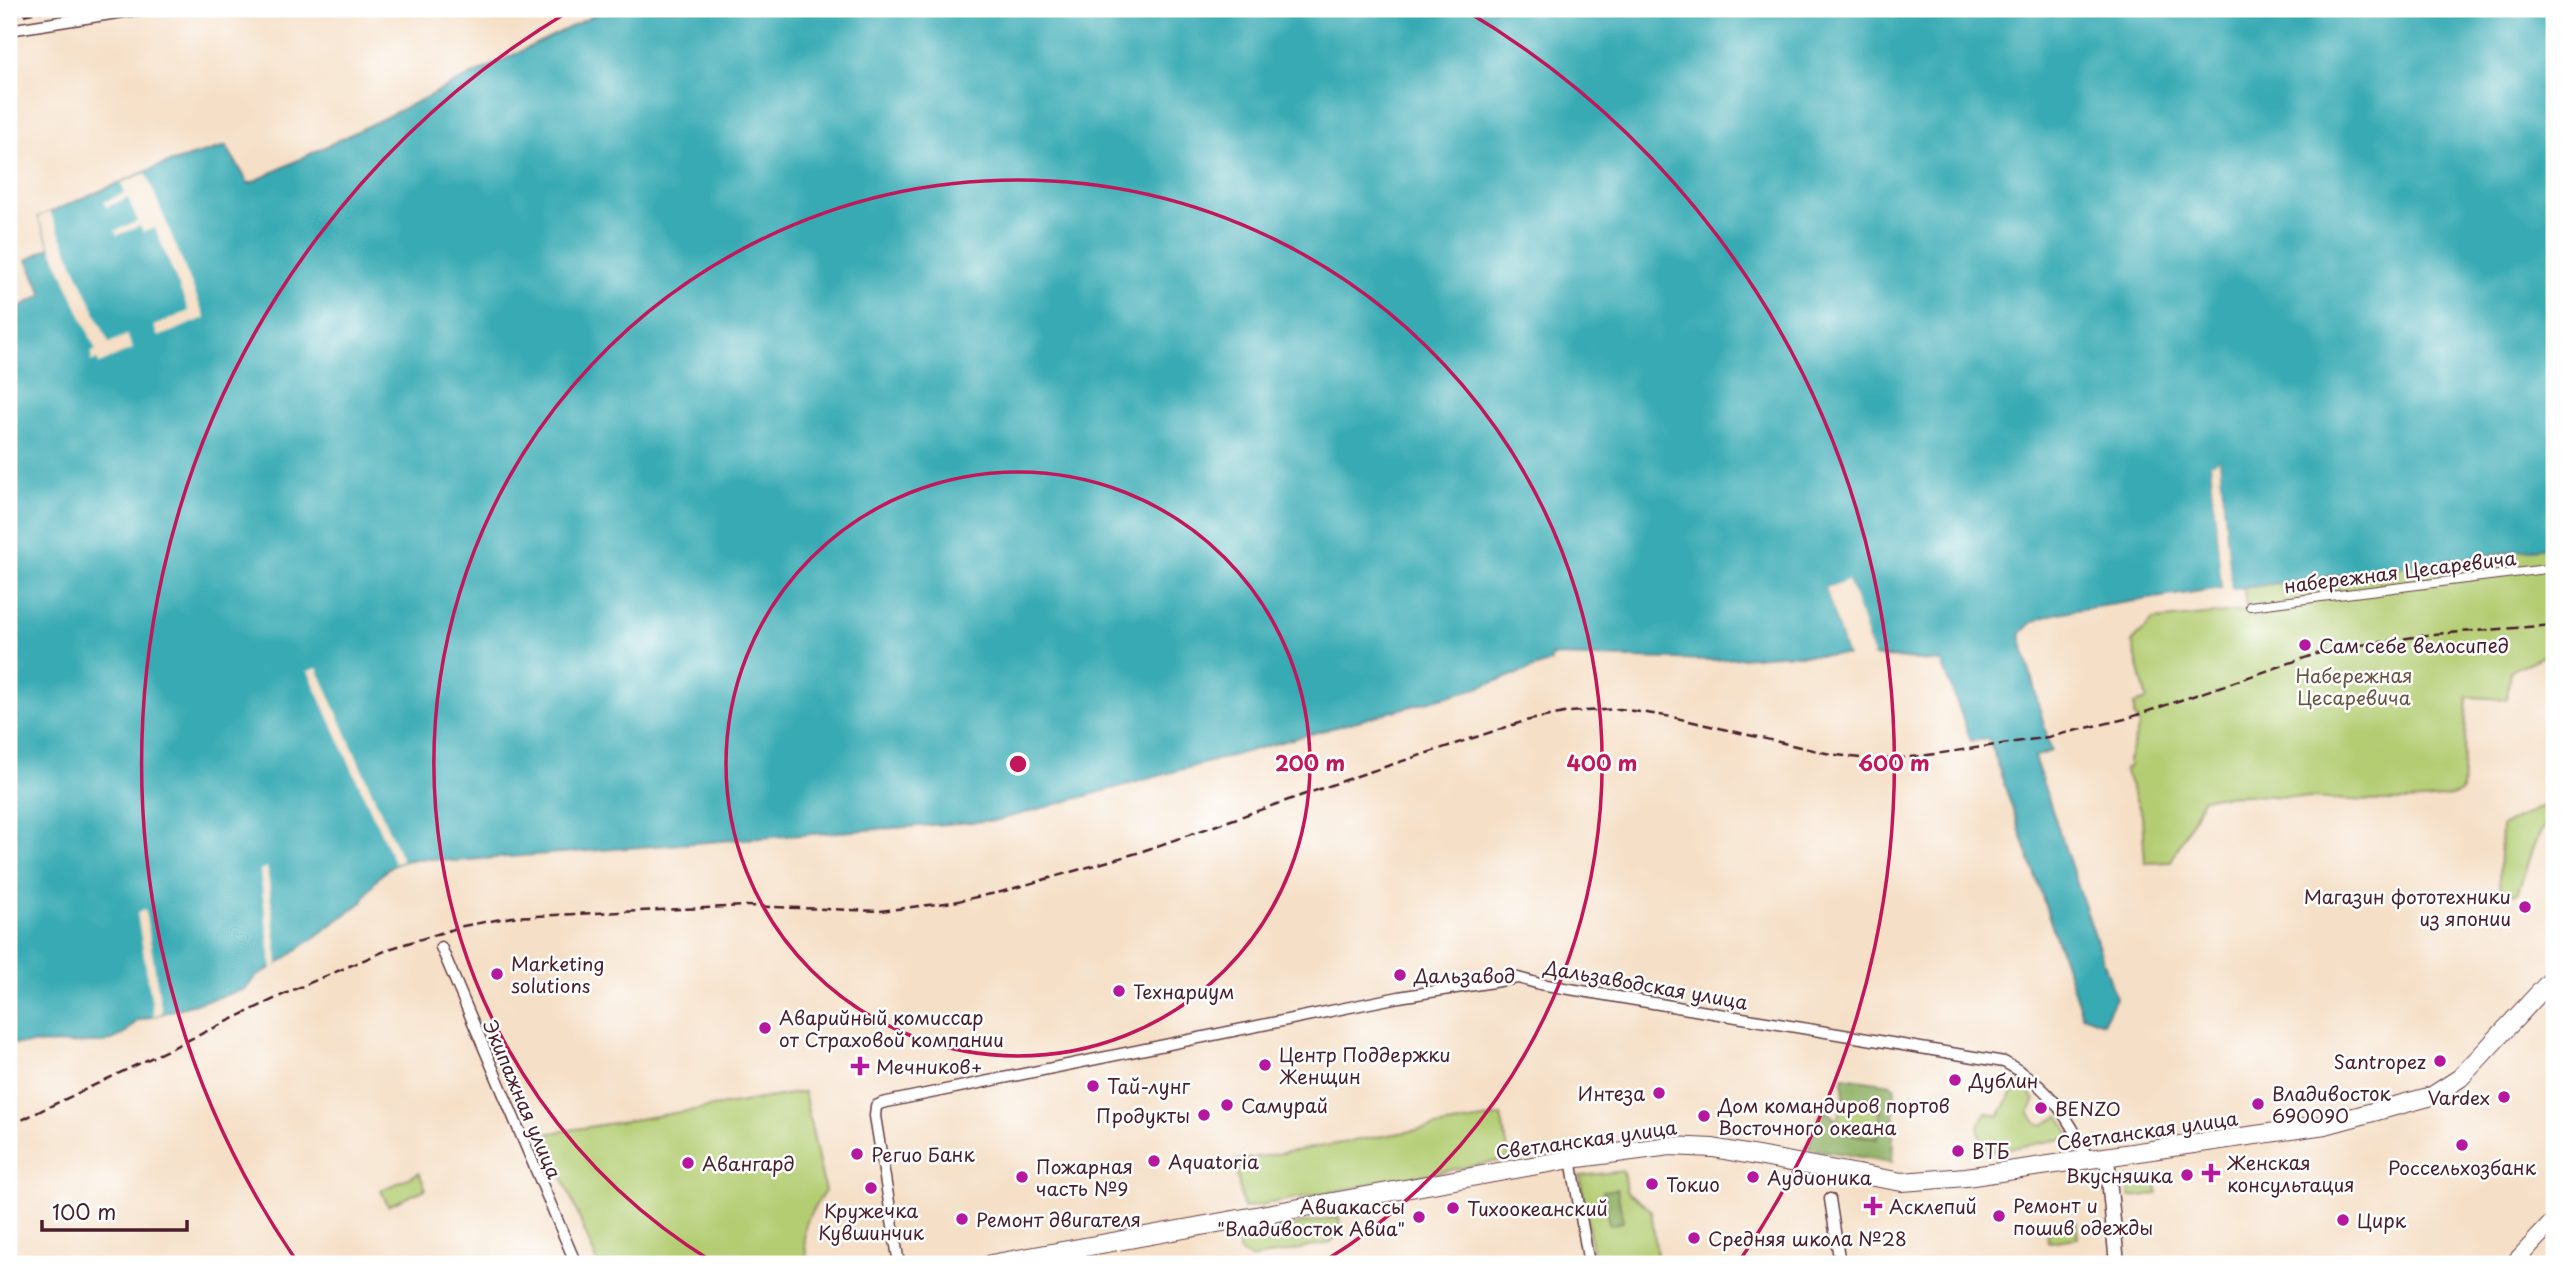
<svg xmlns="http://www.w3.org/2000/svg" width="2563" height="1273" font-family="'Playpen Sans',sans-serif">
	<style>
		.green { fill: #b4cd73; stroke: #7f764f; stroke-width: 2 }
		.forest { fill: #8fb065; stroke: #6c6848; stroke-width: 2 }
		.water { fill: #39aab4; stroke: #426470; stroke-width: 2 }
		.pier { fill: #f5dfc6 }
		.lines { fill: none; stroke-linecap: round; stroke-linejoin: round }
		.pedestrian-casing { stroke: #643c42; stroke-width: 10 }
		.minor-casing { stroke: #643c42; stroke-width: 13 }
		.tertiary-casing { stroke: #643c42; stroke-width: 17 }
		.secondary-casing { stroke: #643c42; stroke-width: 18 }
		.primary-casing { stroke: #643c42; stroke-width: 20 }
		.pedestrian { stroke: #fff; stroke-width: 8 }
		.minor { stroke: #fff; stroke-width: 10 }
		.tertiary { stroke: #fff; stroke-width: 14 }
		.secondary { stroke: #fff; stroke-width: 16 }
		.primary { stroke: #fff; stroke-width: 18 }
		.rail { stroke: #4a1f2b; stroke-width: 2.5; stroke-dasharray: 10 5; stroke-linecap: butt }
		.ring { fill: none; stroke: #c2185b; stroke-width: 3.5 }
		.poi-dot { fill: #b5179e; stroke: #fff; stroke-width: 2.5 }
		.labels { text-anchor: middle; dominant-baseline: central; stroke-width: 5; stroke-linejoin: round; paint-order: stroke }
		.street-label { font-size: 19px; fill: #4a1f2b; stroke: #fff }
		.poi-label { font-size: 19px; fill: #4a1f2b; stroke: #fff; text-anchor: start }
		.park-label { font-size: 19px; fill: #6a5341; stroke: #fff }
		.centre { fill: #c2185b; stroke: #fff; stroke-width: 3.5 }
		.ring-label { font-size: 21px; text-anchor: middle; font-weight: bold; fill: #c2185b; stroke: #fff; stroke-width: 5; stroke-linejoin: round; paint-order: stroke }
	</style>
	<rect width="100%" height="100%" fill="#fff"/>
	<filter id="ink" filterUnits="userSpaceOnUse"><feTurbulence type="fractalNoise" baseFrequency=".0143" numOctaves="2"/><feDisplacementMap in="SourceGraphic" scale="14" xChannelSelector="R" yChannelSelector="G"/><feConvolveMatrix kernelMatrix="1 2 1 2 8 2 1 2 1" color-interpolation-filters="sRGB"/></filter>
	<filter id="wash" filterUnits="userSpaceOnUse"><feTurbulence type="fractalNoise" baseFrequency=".00686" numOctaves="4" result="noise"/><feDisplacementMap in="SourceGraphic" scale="28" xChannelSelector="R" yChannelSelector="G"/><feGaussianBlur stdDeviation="1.57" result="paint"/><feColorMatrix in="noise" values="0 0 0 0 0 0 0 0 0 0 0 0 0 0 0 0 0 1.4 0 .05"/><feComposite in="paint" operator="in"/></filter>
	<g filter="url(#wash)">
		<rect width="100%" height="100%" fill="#f5dfc6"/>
		<!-- green -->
		<path class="green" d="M2554,546V651L2510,671L2507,699L2467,697L2462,791C2439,811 2284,795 2246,795C2232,795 2217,797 2203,798L2171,862L2145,863L2142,815L2124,769L2130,766L2128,761L2139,726L2134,716V704L2147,700L2132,642L2153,620L2246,611L2244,588Z
			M2554,801V819C2531,832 2528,871 2517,893L2505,895L2500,890L2499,881L2501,826Z
			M2022,1077L2035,1086L2030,1092L2035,1100L2029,1112L2036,1123L2043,1125L2059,1116L2069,1132L2068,1138L1989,1152C1978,1135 1974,1129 1986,1112L1999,1116Z
			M804,1092L825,1191C803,1224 801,1225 808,1264H598L545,1134Z
			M1841,1104L1881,1111L1876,1138L1836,1130Z
			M1501,1116L1510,1159L1243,1208L1235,1161Z
			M1623,1171L1626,1191L1651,1210L1658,1264H1594L1580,1176Z
			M419,1173L426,1189L388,1206L381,1190Z
			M2155,1176L2158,1194L2130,1197L2127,1179Z
			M1339,1217L1341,1233L1329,1243L1251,1259L1240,1252L1237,1235Z
			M2076,1222L2078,1238L2048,1242L2046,1225Z"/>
		<!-- forest -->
		<path class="forest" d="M1843,1077L1891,1084L1895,1088L1892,1162L1808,1148L1820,1114L1826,1111L1836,1120L1835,1131L1877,1139L1882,1110L1844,1101Z
			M1617,1189L1623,1222L1609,1225L1603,1191Z"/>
		<!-- water -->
		<path class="water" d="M607,9H2554V546L2234,589L2231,587L2219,460L2211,465L2222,588L2069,611C2050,615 2032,618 2020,635L2051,751L2034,757L2116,998L2103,1023L2082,1015L1989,739L1971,741L1942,662L1873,656L1848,581L1826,588L1847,655H1780L1713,660L1551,656V662L1477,688L999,820L455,861C410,856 386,856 362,902L278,964L255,977L246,989L137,1021L123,1035L105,1043L9,1044V312L43,295L27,260L51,247L38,217L162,165L226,146L249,184Z"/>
		<!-- pier -->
		<path class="pier" d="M146,173L205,318L158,337L154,326L189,311L155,228L143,232L140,226L117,235L115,231L138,221L128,198L106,207L104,202L125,193L121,183Z
			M50,212L109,343L127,335L133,349L99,364L97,359L91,362L92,352L96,350L38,217Z
			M2219,460L2231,587H2228L2216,465L2226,588H2222L2211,464Z
			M1848,580L1857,605L1873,656H1869L1846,585L1830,590L1851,655H1847L1826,588Z
			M317,668L402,860L395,864L308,671Z
			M267,867L278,964L272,969L260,870Z
			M145,910L162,1013L154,1016L137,913Z"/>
	</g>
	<g filter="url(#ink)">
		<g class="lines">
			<defs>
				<path id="pedestrian" d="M2250,606L2554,568"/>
				<path id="minor" d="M9,30L143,9
					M441,947L576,1264
					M1571,1159L1589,1264
					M1830,1199L1840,1264
					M899,1264L875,1116L876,1106L882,1103L1399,997L1518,978L1540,984L2004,1062C2047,1084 2069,1116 2088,1159"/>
				<path id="tertiary" d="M2107,1157L2117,1264"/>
				<path id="secondary" d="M2513,1264L2554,1220"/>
				<path id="primary" d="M991,1264L1571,1159L1670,1146L1713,1148L1902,1182L1966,1177L2325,1125L2432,1096L2460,1078L2554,977"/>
			</defs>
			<!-- pedestrian casing -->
			<use href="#pedestrian" class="pedestrian-casing"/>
			<!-- minor casing -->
			<use href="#minor" class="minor-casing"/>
			<!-- tertiary casing -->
			<use href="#tertiary" class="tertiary-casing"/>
			<!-- secondary casing -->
			<use href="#secondary" class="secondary-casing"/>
			<!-- primary casing -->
			<use href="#primary" class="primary-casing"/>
			<!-- pedestrian -->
			<use href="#pedestrian" class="pedestrian"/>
			<!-- minor -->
			<use href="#minor" class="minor"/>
			<!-- tertiary -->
			<use href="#tertiary" class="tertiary"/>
			<!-- secondary -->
			<use href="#secondary" class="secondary"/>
			<!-- primary -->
			<use href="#primary" class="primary"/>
			<!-- rail -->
			<path class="rail" d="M9,18L51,9
				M9,1126L293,990L392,948L463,926L512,917L746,906L880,911L953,902L1001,892L1137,853L1360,775L1525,721L1569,712L1620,709L1672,717L1830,754L1875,760L1922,756L2048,737L2125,719L2328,650L2434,634L2554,625"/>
		</g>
	</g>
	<!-- distance rings -->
	<g class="ring">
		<circle cx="1018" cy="764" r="292"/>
		<path d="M713 1262A584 584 0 1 1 1323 1262"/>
		<path d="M296 1260A876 876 0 0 1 573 9M1463 9A876 876 0 0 1 1740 1260"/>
	</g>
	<!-- markers -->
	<g class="poi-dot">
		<circle cx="2305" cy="645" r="7"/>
		<circle cx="2525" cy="907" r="7"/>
		<circle cx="497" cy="974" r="7"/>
		<circle cx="1400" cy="975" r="7"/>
		<circle cx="1119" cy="991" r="7"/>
		<circle cx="765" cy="1028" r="7"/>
		<circle cx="2440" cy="1061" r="7"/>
		<circle cx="1265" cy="1065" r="7"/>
		<path d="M856.5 1055.5h7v7h7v7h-7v7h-7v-7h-7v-7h7z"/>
		<circle cx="1955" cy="1080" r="7"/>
		<circle cx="1093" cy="1086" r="7"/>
		<circle cx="1659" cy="1093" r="7"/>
		<circle cx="2504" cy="1097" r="7"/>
		<circle cx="2258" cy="1104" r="7"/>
		<circle cx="1227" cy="1105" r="7"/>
		<circle cx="2041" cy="1108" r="7"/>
		<circle cx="1204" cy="1115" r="7"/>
		<circle cx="1704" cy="1116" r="7"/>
		<circle cx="2462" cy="1145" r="7"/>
		<circle cx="1958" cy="1151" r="7"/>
		<circle cx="857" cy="1154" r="7"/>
		<circle cx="1154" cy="1161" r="7"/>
		<circle cx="688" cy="1163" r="7"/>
		<path d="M2207.5 1162.5h7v7h7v7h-7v7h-7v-7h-7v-7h7z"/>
		<circle cx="2187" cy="1175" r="7"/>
		<circle cx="1022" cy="1177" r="7"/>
		<circle cx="1753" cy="1177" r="7"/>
		<circle cx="1652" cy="1184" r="7"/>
		<circle cx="871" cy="1188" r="7"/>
		<path d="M1869.5 1195.5h7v7h7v7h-7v7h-7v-7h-7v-7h7z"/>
		<circle cx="1453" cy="1208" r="7"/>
		<circle cx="1999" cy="1216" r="7"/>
		<circle cx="1419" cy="1217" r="7"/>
		<circle cx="962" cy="1219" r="7"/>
		<circle cx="2343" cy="1220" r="7"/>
		<circle cx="1694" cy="1238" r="7"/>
	</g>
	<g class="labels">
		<!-- street labels -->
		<g class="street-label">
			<text transform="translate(2400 571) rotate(-7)">набережная Цесаревича</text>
			<text transform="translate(1646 984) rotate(10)">Дальзаводская улица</text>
			<text transform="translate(523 1099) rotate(67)">Экипажная улица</text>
			<text transform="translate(2147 1130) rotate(-8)">Светланская улица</text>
			<text transform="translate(1586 1139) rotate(-8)">Светланская улица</text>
		</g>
		<!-- poi labels -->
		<g class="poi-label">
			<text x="2319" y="645">Сам себе велосипед</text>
			<text x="2511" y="896" text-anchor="end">Магазин фототехники<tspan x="2511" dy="22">из японии</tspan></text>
			<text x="511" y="963">Marketing<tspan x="511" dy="22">solutions</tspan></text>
			<text x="1414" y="975">Дальзавод</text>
			<text x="1133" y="991">Технариум</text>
			<text x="779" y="1017">Аварийный комиссар<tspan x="779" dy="22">от Страховой компании</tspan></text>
			<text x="1279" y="1054">Центр Поддержки<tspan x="1279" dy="22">Женщин</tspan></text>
			<text x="2426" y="1061" text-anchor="end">Santropez</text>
			<text x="876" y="1066">Мечников+</text>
			<text x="1969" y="1080">Дублин</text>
			<text x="1107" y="1086">Тай-лунг</text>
			<text x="1645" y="1093" text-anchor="end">Интеза</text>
			<text x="2272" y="1093">Владивосток<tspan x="2272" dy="22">690090</tspan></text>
			<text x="2490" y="1097" text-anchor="end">Vardex</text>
			<text x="1241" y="1105">Самурай</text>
			<text x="1718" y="1105">Дом командиров портов<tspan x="1718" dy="22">Восточного океана</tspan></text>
			<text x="2055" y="1108">BENZO</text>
			<text x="1190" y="1115" text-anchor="end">Продукты</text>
			<text x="1972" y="1151">ВТБ</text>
			<text x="871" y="1154">Регио Банк</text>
			<text x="1168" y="1161">Aquatoria</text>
			<text x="2227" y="1162">Женская<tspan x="2227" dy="22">консультация</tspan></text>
			<text x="702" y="1163">Авангард</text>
			<text x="1036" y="1166">Пожарная<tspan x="1036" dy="22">часть №9</tspan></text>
			<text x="2462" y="1167" text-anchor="middle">Россельхозбанк</text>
			<text x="2173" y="1175" text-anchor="end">Вкусняшка</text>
			<text x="1767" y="1177">Аудионика</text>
			<text x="1666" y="1184">Токио</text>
			<text x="2013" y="1205">Ремонт и<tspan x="2013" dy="22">пошив одежды</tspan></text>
			<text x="1405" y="1206" text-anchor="end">Авиакассы<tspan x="1405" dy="22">"Владивосток Авиа"</tspan></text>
			<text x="1889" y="1206">Асклепий</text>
			<text x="1467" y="1208">Тихоокеанский</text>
			<text x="871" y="1210" text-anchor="middle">Кружечка<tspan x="871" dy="22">Кувшинчик</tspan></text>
			<text x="976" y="1219">Ремонт двигателя</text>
			<text x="2357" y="1220">Цирк</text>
			<text x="1708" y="1238">Средняя школа №28</text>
		</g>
		<!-- park labels -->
		<g class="park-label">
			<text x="2354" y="675">Набережная<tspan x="2354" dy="22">Цесаревича</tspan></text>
		</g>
	</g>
	<circle cx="1018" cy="764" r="10" class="centre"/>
	<g class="ring-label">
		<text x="1310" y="771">200 m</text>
		<text x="1602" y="771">400 m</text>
		<text x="1894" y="771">600 m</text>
	</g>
	<!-- margin -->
	<rect width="2563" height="1273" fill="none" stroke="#fff" stroke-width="35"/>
	<!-- scale -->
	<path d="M42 1220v10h145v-10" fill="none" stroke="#4a1f2b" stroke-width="3.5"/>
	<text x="52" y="1220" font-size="21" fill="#4a1f2b" stroke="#ffffff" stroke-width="5" paint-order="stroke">100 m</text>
</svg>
